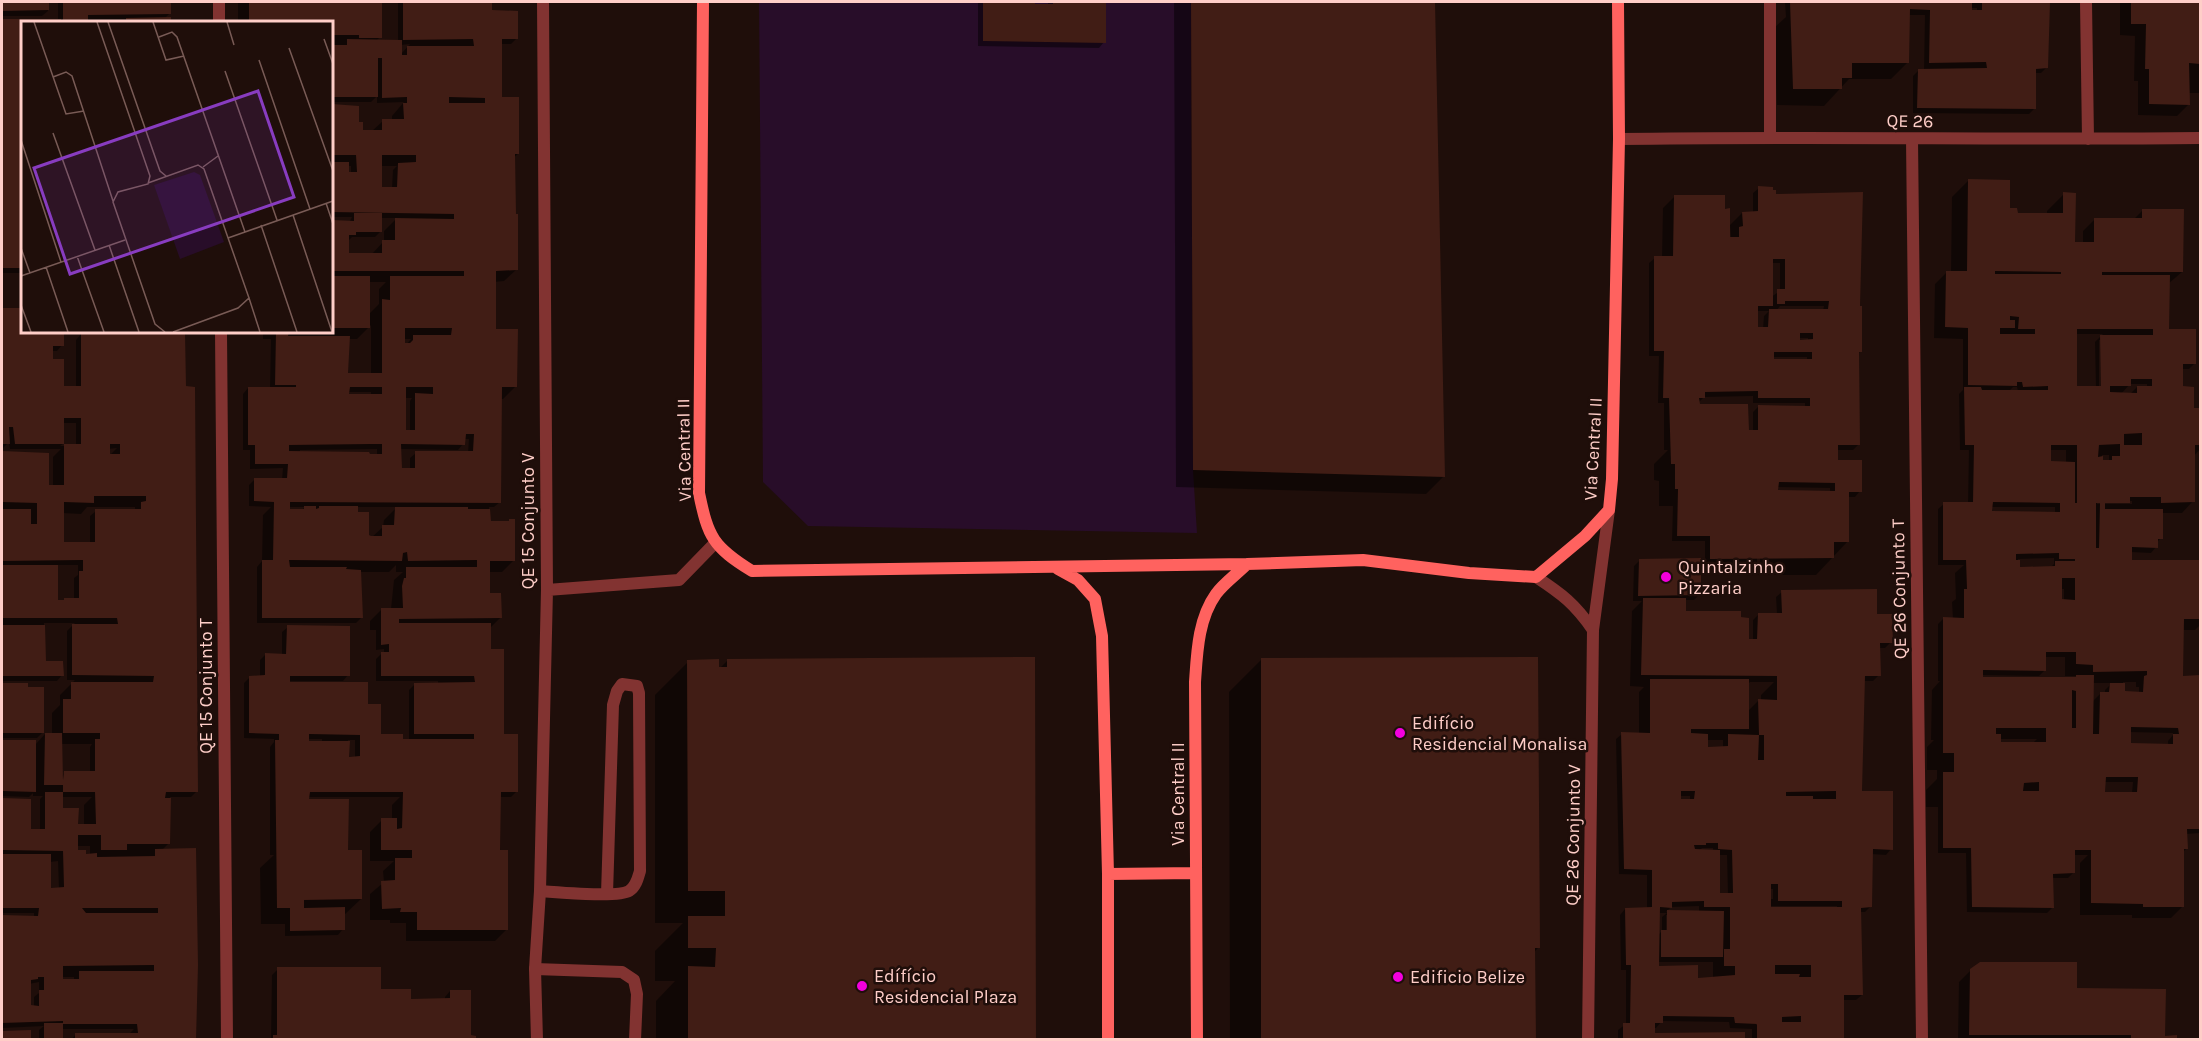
<svg xmlns="http://www.w3.org/2000/svg" width="2202" height="1041" font-family="Karla,sans-serif">
	<style>
		.green { fill: #280d29 }
		.shadow { fill: #0007; fill-rule: evenodd }
		.building { fill: #411d15; fill-rule: evenodd }
		.lines { fill: none; stroke-linecap: round; stroke-linejoin: round }
		.lane { stroke: #823331; stroke-width: 12 }
		.street { stroke: #823331; stroke-width: 12 }
		.secondary { stroke: #ff625f; stroke-width: 12 }
		.poi-dot { fill: #f300dd; stroke: #1f0e0a; stroke-width: 2 }
		.labels { text-anchor: middle; dominant-baseline: central; stroke-width: 5; stroke-linejoin: round; paint-order: stroke }
		.street-label { font-size: 18px; fill: #ffcec8; stroke: #1f0e0a }
		.poi-label { font-size: 18px; fill: #ffcec8; stroke: #1f0e0a; text-anchor: start }
		.inset-road { fill: none; stroke: #795b56; stroke-width: 1.5 }
		.view { fill: #883cc0; fill-opacity: 0.15; stroke: #883cc0; stroke-width: 3 }
		.inset-edge { fill: none; stroke: #ffcec8; stroke-width: 3 }
	</style>
	<rect width="100%" height="100%" fill="#1f0e0a"/>
	<!-- green -->
	<path class="green" d="M759,2H1191L1193,470L1197,533L808,526L763,482Z"/>
	<!-- shadow -->
	<path class="shadow" d="M2,2H48V11L42,16H2Z
		M58,2H169V14L165,18H170V22H123L126,20H86V22H22V273H2V21H58Z
		M238,2H380V37L376,41H398V2H490V12L516,39L511,44H500V97L518,154L513,158L516,270L504,281L494,282L495,330L515,387L503,399H500V502L494,507H489V523L514,560L502,572H488V595L501,617L489,629V651L502,735L517,791L511,797H499V851L507,929L495,941H406V923H390V920H370V894L384,882L383,871L394,861H370V832L382,820H392V805L400,797H308V801L347,851L361,899L343,916V929L338,935L285,936V924H261L260,868L274,855H270V747L274,742V739L244,738V683L250,677H260V660L266,654L282,655V632L288,627L348,675L343,681H288V684L367,706L380,736L402,741H409V690L415,684H438V681H376V659L382,653H384V649L376,650V630H370V621L382,609H391L394,580L403,572H396V565L389,572H360L361,618L356,623H257V567L262,561L263,515L271,507L249,506V485L255,479L282,480L283,468L250,469V450H243V394L248,388H270L271,339H263V332H332V223H349L352,217H332V105H346L362,131H372L383,121H392V116L404,102L377,103V96L371,102H332V22H238ZM410,44L401,54V45ZM348,166H351V174H348ZM381,166H397L393,170L392,188L381,189ZM380,218H397L384,231V241L371,255H347L349,240L352,237H375L380,232ZM369,282H386L379,289V304L368,315ZM371,325V375L347,374L348,339H357ZM403,339H411L406,345ZM348,392H371V395H347ZM404,398H412L410,401V431H404ZM464,439H469L468,453H416L410,458V470H400V449L458,450L463,444ZM377,449V456L300,453V450ZM289,507H305L302,510H289ZM357,507H397L384,520L383,527L372,537H367L357,513ZM308,739H322V742H308ZM348,740H355V758H348Z
		M978,2H1033V6H1048V2H1104V42L1099,48L978,46Z
		M1174,2H1433L1444,476L1426,494L1176,487Z
		M1785,2H2048L2047,67L2041,73H2035V108L2029,114L1913,113V76L1918,71L1924,70L1925,15H1908V62L1891,79H1849L1824,106L1777,105L1774,28L1786,17ZM1970,8H1977V12H1970Z
		M2120,2H2200V93H2188L2189,104L2177,116L2138,115V81H2134L2135,36L2120,35Z
		M1969,180L2016,214L2047,215V211L2064,194L2074,243L2083,244V231L2095,219L2133,220L2142,211H2182V272L2168,284V330L2194,364L2189,369H2181L2182,386L2193,409H2200V449L2194,456L2193,501L2182,513H2161V538L2156,543V547L2151,553L2131,552L2130,561L2200,562V625L2195,630H2182V677H2200V833L2186,834V849L2182,853L2183,906L2171,918H2132V915H2080V863L2088,855H2074V872L2068,878H2052V908L2047,913L1967,912L1966,853H1938V807H1926V790L1937,779V770H1927V747L1934,740H1931L1932,690L1940,681H1938V624L1943,619H1953L1952,602L1956,599L1955,573L1964,565H1938V509L1944,504H1968L1969,450H1960L1959,394L1963,390V339L1934,338L1935,284L1946,273H1951L1952,197ZM2075,334H2103L2095,342L2096,387L2075,389ZM2099,340H2102V393H2099ZM2130,384H2147V387H2137L2130,394H2121ZM2013,387H2017L2018,391H2009ZM2050,450H2066V463H2049ZM2102,455H2109V462H2102ZM2097,501H2132V504H2097ZM1991,507H2055V513L1991,512ZM2054,558V564L2051,567L2018,568V559ZM2060,589H2064V601H2060ZM2045,657H2065V676H2078L2075,679L1982,678V675L2039,676L2045,670ZM2123,682H2136V687H2139V693L2123,692ZM2092,683H2112L2105,690V693H2101L2092,702ZM2129,732L2173,733V735L2168,741V745H2130ZM2000,739H2037L2033,743L2000,744ZM2104,782H2133L2132,793H2104Z
		M1759,188L1775,195L1859,307L1861,351L1857,354L1859,444L1853,450H1836V461L1860,491L1855,497H1848V541L1816,575H1742V563L1705,564V541H1672L1673,506H1659V481L1654,480V464L1668,450H1664V403H1658L1659,356H1649V263L1655,258H1662L1663,208L1675,196L1728,240L1731,237L1730,225L1742,213H1753V193ZM1771,263H1780V291L1771,297ZM1780,306H1824L1823,311H1776ZM1757,311H1769L1764,316L1763,329H1757ZM1798,338H1808V341L1798,342ZM1773,357H1807V361H1773ZM1753,396V403H1805V407H1758L1753,412V431H1747L1699,405L1698,403L1704,397ZM1777,487L1830,488V493L1775,492ZM1757,507H1760V566H1757Z
		M2,309H22V332H62V345L57,351H51V360L62,387L76,388V340L81,334H89V332H170L197,791L191,797H170L169,843L162,850L195,1040H71L76,1034H129L134,1029H62V1040H39V1030L44,1026L2,1028V917H34V913H2V800H29V830H40V799L43,796H33V793L29,797L2,796V741L35,742V745L45,734H52V713L60,705V695L75,680H67V631L75,623H44V663L62,675L57,681H2V453L48,454V487H53V457L61,449H10L9,442L2,449ZM62,423H76V446H60L63,444ZM117,448L108,457V449ZM87,507H135V511H96L90,516V543H62V513L81,514ZM56,565H78V575L74,578V599L57,602ZM61,744H92L90,747V773H64L61,776ZM62,797H92L84,805V826L77,825L62,812ZM76,846H90V855H84L76,850ZM58,861L59,889H50V862ZM62,977H74V980H62ZM39,982V993L34,997V1007H29V984Z
		M1640,560L1700,594L1694,600H1685V612L1740,618L1747,640H1753V620L1758,615L1777,614L1776,597L1782,592L1875,616L1891,642L1885,648H1879V675L1873,681H1864L1860,790L1891,849L1886,855L1871,854L1870,907L1865,912H1860L1862,995L1856,1000H1843V1040H1752V1029L1730,1028L1729,1022L1662,1021L1656,1028H1653V1034L1743,1040H1618V1030L1626,1024V970H1621L1620,915L1625,909H1647V875L1619,874L1616,739L1622,734H1639V692L1644,687L1630,686L1632,611L1642,601H1633L1634,566ZM1750,682H1774L1761,695V701H1758L1747,712V685ZM1706,740H1723V748H1706ZM1679,796H1690V800H1679ZM1702,848H1713V851H1699ZM1718,855H1727L1728,894L1719,895ZM1770,889H1773V899H1770ZM1699,906V912H1666L1671,907ZM1770,906H1837V909H1768ZM1658,913H1667L1662,917V931L1658,935ZM1666,915H1669V937H1666ZM1658,962H1713V978L1697,979L1658,967ZM1756,1015L1765,1024L1756,1025Z
		M1262,659L1539,947L1534,952L1535,1040H1230L1229,692Z
		M727,661L1035,1040H656V1001L675,981H655V951L683,923H655V695L688,662L720,668Z
		M2,685H27L42,733L37,738H2Z
		M278,969L379,991L410,1000H445V997L450,991L470,1037L475,1040H271L272,975Z
		M1971,970L2075,992L2164,1036L2176,1040H2072V1038L2070,1040H1958L1959,982Z"/>
	<!-- building -->
	<path class="building" d="M2,2H49V10L2,11Z
		M63,2H171V14L88,15V22H63Z
		M249,2H382V38H359V35H332V22H249Z
		M403,2H492V10L518,11V39H502V97H519V154H515L516,214H518V270L496,271V329H518L517,387H502L501,503L290,502V509H304V506H316V509L319,508V506H358V512H369V535L371,536H382V525H394L395,507H468V509H490L491,521H509V519H515V561H490V593H501L502,618L399,619V623H491V649H504V734H518V792H501L500,850H508V930H417V912H400L401,908L382,909L381,881L395,880V858H412V850H381V818H397V829L402,828L403,792H310L309,799H349L348,850H362V899L304,900V908L345,907V930L290,931V908H277L275,740H279V734L249,733V676L265,675V653L286,654L287,625L350,626V676H290V682H368V704H381V734H403V739H474V734H414V683L475,682L474,676H381V652H389V644L381,645V608H403L402,586L404,578H406V567H477V560L408,561L407,552L403,553L402,561L289,560L290,567H347L346,569L361,570L363,618H262V560H273L274,502L254,501V478H287L288,464H255V445H248V387H296V385H275L276,332H289L288,336H350L348,373H382V299L390,300V276H464V271H332V220L354,221V213H382V232H356V235H349V253H382V240H395V218L454,219V214L332,212V162H349V172H357L356,155H332V104L359,106V122H363V130H382V119H404L403,103H407V97L382,98V58H378V97H332V45H347V39L402,40V55H407V46H474L473,39L403,40ZM449,97L485,98V103H449ZM382,155H416V162L398,163L397,187H382ZM405,328H452L451,335H413V340L410,343H405ZM350,387H382V394H349ZM406,387H433V394L415,393V430H406ZM466,434H474L473,451H415V468H402L401,444L465,445ZM371,444H382V454H370L369,452L289,451V445ZM309,734L360,735V756L349,757L350,741H309Z
		M983,2H1035V4H1053V2H1106V43L983,41Z
		M1191,2H1435L1445,477L1193,470Z
		M1790,2H1972V10H1982V2H2050L2048,68L2036,69V109L1917,108L1918,69L1987,68L1986,62L1929,63L1930,10L1910,9L1909,63H1852V78H1842V89H1793Z
		M2131,2H2200V64L2189,63L2190,105L2149,104V69H2145L2146,24H2131Z
		M171,17V22H126V18Z
		M2,19H61V22H22V268H2Z
		M1968,179L2010,180V208H2017L2018,213H2063V192L2076,193L2075,242H2094V218H2142V209H2184L2183,272H2102V275H2170L2169,329H2196V364H2183V386L2194,387V408H2200V445H2195V502L2161,503V497H2130V503H2105V509H2163V539H2158V548L2132,547V560H2200V619H2184L2183,676L2200,675V829H2187L2188,849H2184V907H2143V904L2091,903V850H2075V873L2053,874L2054,908L1972,907L1971,848H1943V772H1954V753H1943V617L1964,618V589H1967L1966,560H1943V502H1973L1974,445H1965L1964,387H1981L1982,390H2048V386L2023,387L2022,382H2017V386L1968,385V328L1945,327L1946,271H1967ZM1995,271L2061,272V274H1995ZM2010,316L2019,317L2018,329H2035V334H2000V328H2015V320H2010ZM2077,329H2153V335H2100L2101,386H2077ZM2131,379H2152V386H2137V393L2110,392V386H2131ZM2142,433V445H2124V434ZM2120,444V456H2112V460H2103V456L2098,457L2099,445ZM2051,445H2077V503H2075V462L2051,461ZM1993,502L2060,503V512L1992,511ZM2096,503H2100L2099,548H2096ZM2059,553V559H2075V561H2055V566L2020,567V560H2016V554ZM2062,578H2075V600L2062,599ZM2046,652H2076V664L2093,665V672L2147,671V675L2144,676L2143,692L2125,691V683H2110L2109,692H2100L2099,734H2093L2094,675H2076V677H1983V670L2046,671ZM2072,690L2076,691V728H2072ZM2131,727L2178,728L2179,734H2173V744L2131,743ZM1996,728H2046V742H2001V734H1996ZM2106,777H2138L2137,792H2105ZM2039,782V791H2023L2024,783Z
		M1758,186L1773,187V190H1776V194L1863,192L1860,306H1862V352H1859L1860,445H1838V460H1862V492H1849V542H1834V558L1710,559V536H1677L1678,489H1675V464H1671L1669,398H1663L1664,351H1654V256H1673L1674,195H1725V209L1730,208V237H1739V227L1743,226L1742,212L1758,211ZM1773,259H1785V289H1777V304H1785V301H1829L1828,309H1769L1768,327H1758V306H1773ZM1800,333H1813V339L1800,340ZM1774,352H1812V359H1774ZM1758,391V398H1810V406L1758,405V430H1749L1748,404H1700L1699,398H1705V392ZM1779,482L1835,483V491L1778,490Z
		M332,276H370V328H332Z
		M2,308H22V332H64V346H53V359H64V386H81V333H185L186,386L195,387L198,792H166L165,798H171L170,844H127V850H101V835H78V850H86V854L97,853V857L155,856V849L196,848L198,965L196,1040H75V1033H138L137,1024H63V1040H44V1023H63V1021L2,1023V915L38,916L39,908H2V854H51V888L64,887L63,851L2,850V798L31,799V829H45V792H63V785H44L45,733H62L63,780L64,771H95V739H100V733H63V699H71V682H153L154,676L72,675V624H118L117,618H2V565H58V600H64V598H79V571H83V560L2,561V509H31V524H37V503L2,502V451L49,453V485H64V444H15L13,427H9L10,444H2ZM64,418H81V444H64ZM110,444H120V454H110ZM94,496H146V501L141,502V509H95V542H64V502L94,503ZM63,792H95L96,824H78L79,808H63ZM82,908H158V913H86ZM154,965V971H79V979H63V966ZM38,977H44V990H39V1006L31,1005V980L38,979Z
		M1701,558V595L1638,596L1639,559Z
		M1877,589V614H1892L1893,643H1880L1881,676H1865L1862,791H1893V850L1873,849L1872,907L1861,908L1863,995H1844V1040H1757V1024L1735,1023L1734,1017L1663,1016V1023H1655V1033L1745,1032V1040H1623V1023H1630L1631,965H1626L1625,908L1652,907V870L1624,869L1621,732L1650,733V679H1749V729H1691V733L1708,734V747L1728,746V734L1759,735L1758,760H1764V735H1759L1758,699L1777,700V676L1641,675L1643,598H1686V611H1741V617L1749,618V639H1757L1758,613H1782L1781,590ZM1681,791H1695L1694,799H1681ZM1836,791V799H1813V796H1786V792ZM1706,843H1718V849L1732,850L1733,893H1720V850L1695,849L1694,845H1706ZM1771,884H1778V901H1842V907H1771ZM1704,901V907H1730V949H1724V966H1735V975L1698,978V965L1659,966L1660,907L1672,908V902ZM1775,965H1811V977H1799L1800,974H1775ZM1801,1016V1022H1782V1017Z
		M2,625H45L46,661H63L64,676H2Z
		M1035,657L1036,1040H688V966L715,967L716,948H688V916H725V891H688L687,660L719,659V667H727V659Z
		M1538,657L1540,948H1535L1536,1040H1261V658Z
		M2,683H28V687H44V733H2Z
		M2,740H36V792L2,791Z
		M1667,910L1724,911L1723,957H1661V930H1667Z
		M1980,962H2077V988L2166,989L2165,1036L2177,1035V1040H2131V1035H1969L1970,969Z
		M277,967H381V989H411V999L450,998V990H471V1035L476,1036V1040H273V1035H277Z
		M31,1030V1040H2V1031Z"/>
	<g class="lines">
		<!-- lane -->
		<path class="lane" d="M540,891C556,892 618,898 629,891C636,887 638,878 640,871L639,693L637,686L622,684L617,691L613,705L607,894
			M535,969L622,972L634,980L637,994L635,1040"/>
		<!-- street -->
		<path class="street" d="M219,2V22
			M1770,2V136
			M2086,2L2088,139
			M1619,139C1813,136 2007,140 2200,138
			M1912,139L1922,1040
			M221,332L227,1040
			M1536,577C1562,594 1575,604 1593,630
			M547,590L679,580L716,542
			M537,1040L535,969L540,891L547,590L543,2
			M1588,1040L1593,630L1609,510"/>
		<!-- secondary -->
		<path class="secondary" d="M703,2L699,493C708,537 713,547 752,571L1247,564
			M1058,569L1078,580L1095,599L1102,636L1108,874V1040
			M1108,874L1196,873
			M1197,1040L1195,682C1197,653 1198,619 1216,594C1224,583 1237,574 1247,564L1363,560L1469,573L1536,577L1585,536L1609,510L1612,479L1619,139L1618,2"/>
	</g>
	<!-- markers -->
	<g class="poi-dot">
		<circle cx="1666" cy="577" r="6"/>
		<circle cx="1400" cy="733" r="6"/>
		<circle cx="1398" cy="977" r="6"/>
		<circle cx="862" cy="986" r="6"/>
	</g>
	<g class="labels">
		<!-- street labels -->
		<g class="street-label">
			<text transform="translate(1910 121) rotate(1)">QE 26</text>
			<text transform="translate(1593 449) rotate(-87)">Via Central II</text>
			<text transform="translate(684 450) rotate(-91)">Via Central II</text>
			<text transform="translate(528 521) rotate(-90)">QE 15 Conjunto V</text>
			<text transform="translate(1899 589) rotate(-91)">QE 26 Conjunto T</text>
			<text transform="translate(206 686) rotate(-90)">QE 15 Conjunto T</text>
			<text transform="translate(1178 794) rotate(-90)">Via Central II</text>
			<text transform="translate(1573 835) rotate(-89)">QE 26 Conjunto V</text>
		</g>
		<!-- poi labels -->
		<g class="poi-label">
			<text x="1678" y="567">Quintalzinho<tspan x="1678" dy="21">Pizzaria</tspan></text>
			<text x="1412" y="723">Edifício<tspan x="1412" dy="21">Residencial Monalisa</tspan></text>
			<text x="874" y="976">Edífício<tspan x="874" dy="21">Residencial Plaza</tspan></text>
			<text x="1410" y="977">Edificio Belize</text>
		</g>
	</g>
	<!-- overview -->
	<g transform="translate(21 21)">
		<rect width="312" height="312" fill="#1f0e0a"/>
		<path d="M173,151L179,154L203,221L159,238L133,164Z" fill="#280d29"/>
		<path class="inset-road" d="M13,1L45,93L63,90M76,1L129,155L127,163L97,171L92,181L134,303L144,311M87,1L139,150L145,155M132,1L145,39L163,35M206,1L213,24M138,16L151,11L156,16L224,211M303,18L312,43M268,27L312,150M238,39L289,188M204,50L256,199M32,56L45,51L51,55L92,180M32,112L74,229M0,119L40,241M182,146L197,135M127,162L177,144L183,148L228,277L217,287L152,311M305,182L312,203M272,194L311,311M240,204L276,311M207,217L312,180M88,224L118,311M0,227L9,252M56,235L83,311M25,246L47,311M0,255L104,219M228,277L239,311M0,284L10,311"/>
		<path class="view" d="M237,70L273,176L49,253L13,147Z"/>
		<rect width="312" height="312" class="inset-edge"/>
	</g>
	<!-- border -->
	<rect width="2202" height="1041" fill="none" stroke="#ffcec8" stroke-width="6"/>
</svg>
